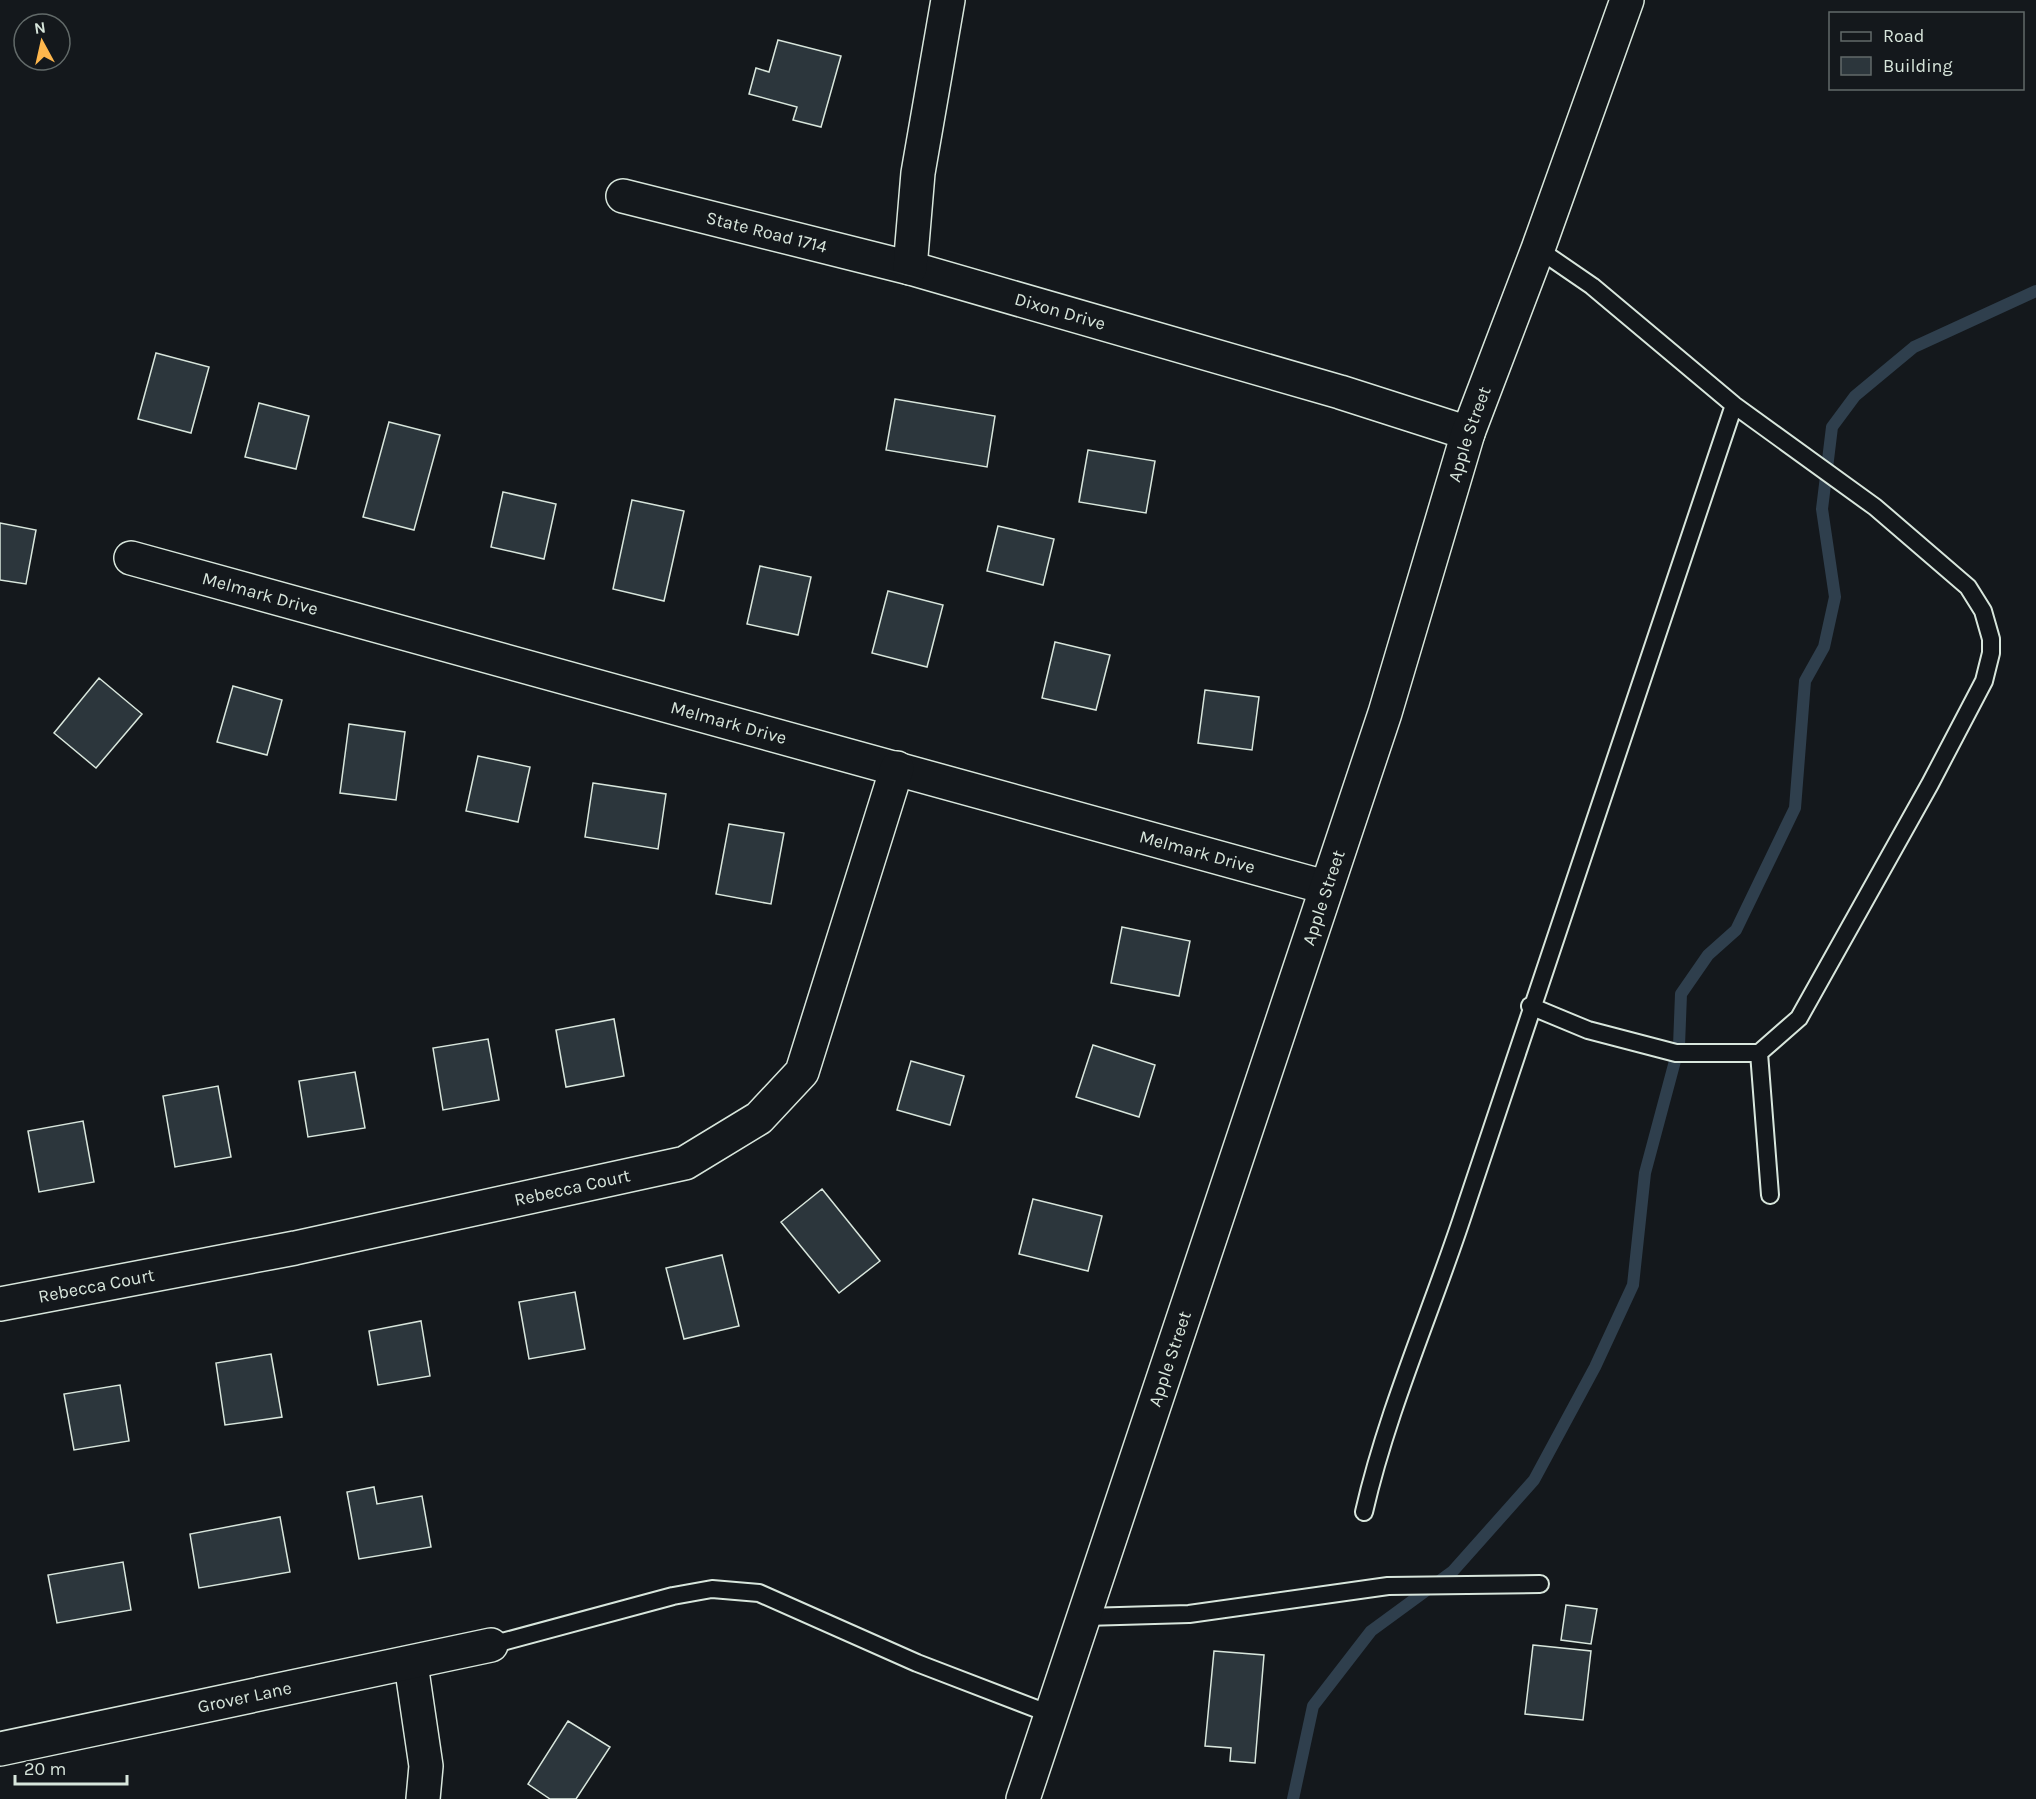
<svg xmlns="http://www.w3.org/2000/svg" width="2036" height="1799" font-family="Karla,sans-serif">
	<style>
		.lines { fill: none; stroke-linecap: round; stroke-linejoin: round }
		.stream { stroke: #2f3f4d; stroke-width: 12 }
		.building { fill: #2c363c; stroke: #d8e6dc; stroke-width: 1.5 }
		.lane-casing { stroke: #d8e6dc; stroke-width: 20 }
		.street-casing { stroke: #d8e6dc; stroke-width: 36 }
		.lane { stroke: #14181c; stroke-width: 16 }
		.street { stroke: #14181c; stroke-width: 33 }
		.labels { text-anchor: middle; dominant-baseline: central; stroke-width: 4.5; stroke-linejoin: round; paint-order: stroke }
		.street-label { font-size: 18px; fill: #d8e6dc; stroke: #14181c }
	</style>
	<rect width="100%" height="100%" fill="#14181c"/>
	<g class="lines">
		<!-- stream -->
		<path class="stream" d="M1293,1799L1313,1706L1371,1631L1453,1571L1534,1480L1595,1367L1633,1285L1645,1173L1679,1046L1681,994L1708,955L1736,930L1795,808L1805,681L1824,647L1835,597L1822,509L1832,427L1855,396L1914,347L2036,291"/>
	</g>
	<!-- building -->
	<path class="building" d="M778,40L841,56L821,127L793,120L797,107L749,94L756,68L769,72Z
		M156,353L209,367L191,433L138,419Z
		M895,399L995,416L987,467L886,450Z
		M259,403L309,416L296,469L245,457Z
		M389,422L440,435L414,530L363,517Z
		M1088,450L1155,461L1146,513L1079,502Z
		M503,492L556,504L544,559L491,547Z
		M632,500L684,511L664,601L613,589Z
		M0,523L36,530L26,584L0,580Z
		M998,526L1054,539L1043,585L987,571Z
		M760,566L811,577L798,635L747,624Z
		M888,591L943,605L927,667L872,653Z
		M1055,642L1110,655L1096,710L1042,698Z
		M99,678L142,714L96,768L54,733Z
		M233,686L282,700L267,755L217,742Z
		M1205,690L1259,697L1252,750L1198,743Z
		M349,724L405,732L396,800L340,793Z
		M478,756L530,767L518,822L466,811Z
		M593,783L666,794L658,849L585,837Z
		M729,824L784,833L771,904L716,894Z
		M1122,927L1190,941L1179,996L1111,983Z
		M614,1019L624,1076L566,1087L556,1030Z
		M488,1039L499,1100L443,1110L433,1048Z
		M1093,1045L1155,1065L1139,1117L1076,1097Z
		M911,1061L964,1076L950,1125L897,1110Z
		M355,1072L365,1128L308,1137L299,1081Z
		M218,1086L231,1157L175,1167L163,1096Z
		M83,1121L94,1182L39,1192L28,1131Z
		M822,1189L880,1261L839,1293L781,1222Z
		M1033,1199L1102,1216L1088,1271L1019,1254Z
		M722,1255L739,1326L684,1339L666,1268Z
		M575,1292L585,1349L529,1359L519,1302Z
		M421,1321L430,1376L378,1385L369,1331Z
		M271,1354L282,1417L225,1425L216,1363Z
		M120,1385L129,1441L74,1450L64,1394Z
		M374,1487L377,1504L422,1496L431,1547L359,1559L347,1492Z
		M280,1517L290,1572L199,1588L190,1534Z
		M123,1562L131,1610L57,1623L48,1575Z
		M1566,1605L1597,1609L1591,1644L1561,1640Z
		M1533,1645L1591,1651L1583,1720L1525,1714Z
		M1214,1651L1264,1655L1255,1763L1230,1761L1231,1748L1205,1746Z
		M568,1721L610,1747L576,1799H550L528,1784Z"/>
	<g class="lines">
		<defs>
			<path id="lane" d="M1530,1006L1588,1030L1676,1053H1759L1799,1018L1930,784L1984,681L1991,653V639L1983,611L1968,587L1875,507L1734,405L1592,286L1538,249
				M1759,1053L1770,1195
				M1364,1512C1388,1407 1433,1308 1466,1206C1553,938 1645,672 1734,405
				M1085,1617L1189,1614L1388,1586L1540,1584
				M491,1645L673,1596L712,1589L759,1593L917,1663L1050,1714"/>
			<g id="street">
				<path id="s1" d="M623,196L910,268L1340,392L1468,433"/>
				<path d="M910,268L918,173L948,0"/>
				<path id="s2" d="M131,558L1325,887"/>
				<path id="s3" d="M0,1304L295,1248L685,1163L759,1118L802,1072L897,768"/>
				<path d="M411,1664L426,1766L423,1799"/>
				<path id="s4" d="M0,1749L491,1645"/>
				<path id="s5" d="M1023,1799L1385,713L1468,433L1538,249L1627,0"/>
			</g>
		</defs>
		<!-- lane casing -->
		<use href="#lane" class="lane-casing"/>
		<!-- street casing -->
		<use href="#street" class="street-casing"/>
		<!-- lane -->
		<use href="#lane" class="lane"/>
		<!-- street -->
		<use href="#street" class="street"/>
	</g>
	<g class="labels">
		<!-- street labels -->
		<g class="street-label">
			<text stroke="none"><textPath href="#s1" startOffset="148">State Road 1714</textPath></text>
			<text stroke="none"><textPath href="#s1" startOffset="452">Dixon Drive</textPath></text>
			<text stroke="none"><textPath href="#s5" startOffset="1436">Apple Street</textPath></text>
			<text stroke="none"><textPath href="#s2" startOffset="134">Melmark Drive</textPath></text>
			<text stroke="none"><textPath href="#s2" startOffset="620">Melmark Drive</textPath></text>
			<text stroke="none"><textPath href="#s2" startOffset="1106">Melmark Drive</textPath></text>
			<text stroke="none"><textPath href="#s5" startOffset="950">Apple Street</textPath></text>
			<text stroke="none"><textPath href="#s3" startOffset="584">Rebecca Court</textPath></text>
			<text stroke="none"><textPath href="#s3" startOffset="98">Rebecca Court</textPath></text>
			<text stroke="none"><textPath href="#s5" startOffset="464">Apple Street</textPath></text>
			<text stroke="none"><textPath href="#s4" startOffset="250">Grover Lane</textPath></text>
		</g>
	</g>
	<!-- legend -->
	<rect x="1829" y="12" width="195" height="78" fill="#14181c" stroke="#626a69" stroke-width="1.5"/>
	<rect x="1841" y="32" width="30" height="9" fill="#14181c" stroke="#626a69" stroke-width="1.5"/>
	<text x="1883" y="42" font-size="18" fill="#d8e6dc">Road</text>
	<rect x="1841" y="57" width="30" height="18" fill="#2c363c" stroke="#626a69" stroke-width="1.5"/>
	<text x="1883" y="72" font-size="18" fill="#d8e6dc">Building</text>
	<!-- north arrow -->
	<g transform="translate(42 42) rotate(352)"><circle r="28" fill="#14181c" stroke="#626a69" stroke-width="1.5"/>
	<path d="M0-4.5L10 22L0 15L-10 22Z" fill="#ffb74d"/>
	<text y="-9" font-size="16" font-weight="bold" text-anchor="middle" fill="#d8e6dc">N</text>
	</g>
	<!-- scale -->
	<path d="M15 1775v9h112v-9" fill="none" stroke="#d8e6dc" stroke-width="3"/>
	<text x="24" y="1775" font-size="18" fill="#d8e6dc" stroke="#14181c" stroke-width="4.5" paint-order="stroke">20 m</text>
</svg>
